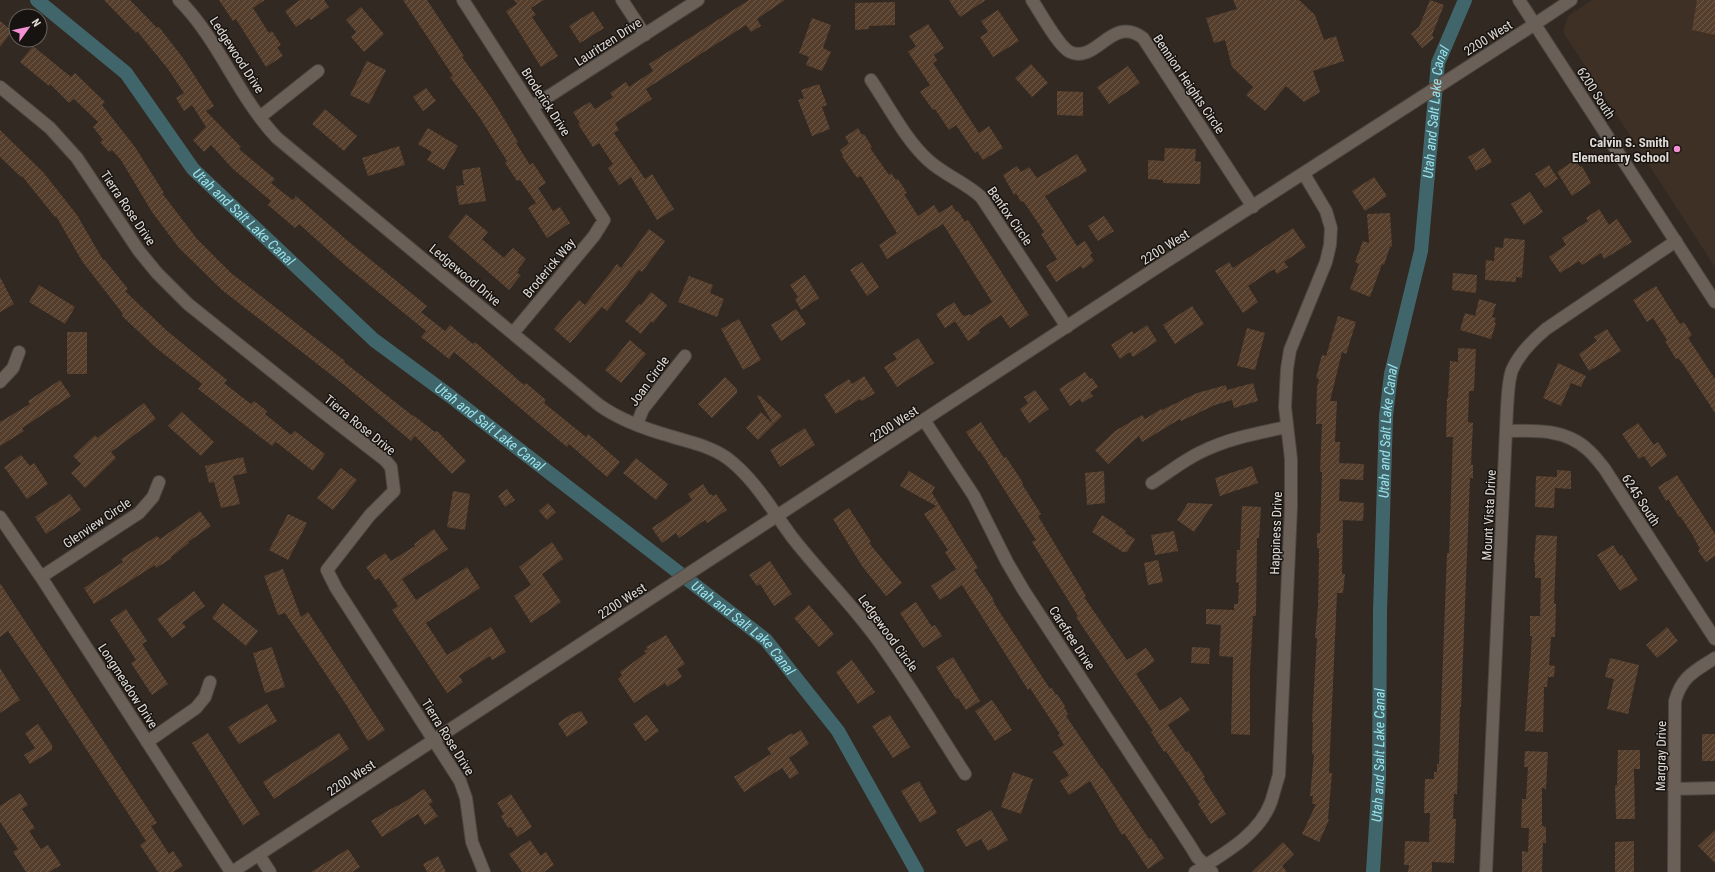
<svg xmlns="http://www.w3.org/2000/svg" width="1715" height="872" font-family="'Roboto Condensed',sans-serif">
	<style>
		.built { fill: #3e3024 }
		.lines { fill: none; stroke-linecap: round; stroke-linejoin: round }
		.canal { stroke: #40666b; stroke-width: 14 }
		.building { fill: url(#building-hatch) }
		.street-casing { stroke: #4d4640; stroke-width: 14 }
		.secondary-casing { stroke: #4d4640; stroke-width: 14 }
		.street { stroke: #6a6057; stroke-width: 12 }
		.secondary { stroke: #6a6057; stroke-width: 12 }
		.poi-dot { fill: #f491d3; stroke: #171310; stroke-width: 1.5 }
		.labels { text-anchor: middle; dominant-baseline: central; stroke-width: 3; stroke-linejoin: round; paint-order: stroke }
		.street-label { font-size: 13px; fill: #e0dad5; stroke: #171310 }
		.poi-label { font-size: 13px; font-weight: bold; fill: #e0dad5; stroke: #171310; text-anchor: end }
		.water-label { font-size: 14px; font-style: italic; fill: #9ae3ec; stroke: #171310 }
	</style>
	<defs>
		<pattern id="building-hatch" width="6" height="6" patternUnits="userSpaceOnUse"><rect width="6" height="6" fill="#553e2b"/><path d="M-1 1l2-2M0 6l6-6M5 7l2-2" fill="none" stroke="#6d5949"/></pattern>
	</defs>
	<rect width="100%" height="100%" fill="#322922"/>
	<!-- built -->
	<path class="built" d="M1592,0H1715V267L1563,32L1568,16Z"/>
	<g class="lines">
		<!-- canal -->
		<g class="canal">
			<path id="s1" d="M37,0L126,73L193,169L374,340L450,396L766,640L838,731L917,872"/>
			<path id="s2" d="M1373,872L1379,777L1380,612L1386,416L1391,374L1421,251L1438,63L1465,0"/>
		</g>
	</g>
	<!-- building -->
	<path class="building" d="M104,0H130L157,28L159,27L183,58L214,106L206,111L241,147L239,149L275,179L271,183L290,198L293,200L296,196L349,242L427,306L421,312L445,331L450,325L473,344L475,342L524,385L526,383L546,400L544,403L586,437L588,434L620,462L607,477L569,444L567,447L538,423L454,352L449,359L421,337L426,331L345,265L299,224L295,228L268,205L271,201L233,169L211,145L204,152L193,140L206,127L192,105L184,111L176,98L184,93L168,69L137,31L136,33Z
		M219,0H265L253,8L269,33L272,31L281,45L277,47L283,56L266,67L236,19L233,21Z
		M300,0H324L329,7L311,20L309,18L296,27L285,11Z
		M403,0H427L464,56L462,57L492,99L518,142L516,143L530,165L533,163L546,183L538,188L553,211L560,207L570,223L547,238L528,208L536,203L520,180L517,181L505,163L507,161L480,118L450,77L453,76Z
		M514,0H544L531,8L536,15L532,17L558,56L541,67L506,11L517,4Z
		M749,0H785L757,19L761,26L751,32L746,25L646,89L652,99L615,123L619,130L614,133L645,179L652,174L674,209L657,220L631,177L619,185L608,168L613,164L599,143L593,147L578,124L580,123L573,112L590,102L595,109L613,97L610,93L626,82L629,87L653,71L649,64Z
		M949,0H986L960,17Z
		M1233,0H1299L1315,15L1324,40L1336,36L1344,61L1313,71L1320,92L1304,102L1286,86L1265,111L1246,95L1253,87L1232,67L1225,40L1214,43L1206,18L1237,9Z
		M1430,0L1444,5L1432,35L1434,38L1422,48L1411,34L1419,27Z
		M1697,0H1715V35L1692,30Z
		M895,2V25L869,26V29L855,30V3Z
		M361,7L384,34L364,52L351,37L356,32L346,20Z
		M998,10L1019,41L993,57L980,37L988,32L981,21Z
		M593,11L604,28L580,43L569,26Z
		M812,18L831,25L823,48L831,52L822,71L806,65L809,57L799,53Z
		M0,21L12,31L0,47Z
		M928,24L944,48L934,55L937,60L933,63L979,133L989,126L1003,148L983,160L977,151L975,153L956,125L949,130L935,109L933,110L920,92L930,85L908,52L916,46L909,36Z
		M33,46L71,77L75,73L105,102L102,105L135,147L164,193H162L197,239L231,273L345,361L344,362L413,416V415L435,432L437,431L466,461L452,474L415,436L411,441L343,384L222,290L179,248L152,212L121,160L112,150L109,152L100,142L103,140L93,127L98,122L74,99L69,103L50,84L49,86L20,62Z
		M367,61L386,70L369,104L350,95Z
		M1031,64L1048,83L1032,97L1015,78Z
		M1128,66L1140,83L1109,104L1097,87Z
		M819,84L827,105L822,107L830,129L812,136L798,100L804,98L801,90Z
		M426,88L436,101L423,111L413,97Z
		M1057,91L1083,92V116L1057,115Z
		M325,109L357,136L344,151L312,124Z
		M428,128L458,146L444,170L427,160L432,152L418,144Z
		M858,128L862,135L864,134L872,147L870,148L889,175L891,173L896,180L898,179L907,193L904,194L918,216L934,205L939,213L952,205L956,212L958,211L965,222L968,220L1029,315L1010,328L1001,315L979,330L980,333L968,341L955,321L965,315L966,316L970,314V316L992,302L943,224L887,259L879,245L897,233L861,176L857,178L842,156L843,155L840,150L849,143L845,137Z
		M0,130L43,172L77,215L103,260L104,259L128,289L125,291L166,330L227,380L224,383L251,404L254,401L267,411L265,414L291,435L295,431L325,454L313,471L276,442L272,446L198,389L202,384L155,347L122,316L123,314L82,261L56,216L55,217L22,176L21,177L0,157Z
		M399,146L405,165L368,176L362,158Z
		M1165,148L1196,149L1195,161L1201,162L1200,184L1163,183V180L1148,179V160L1164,161Z
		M1484,148L1492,162L1476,171L1468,157Z
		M1077,154L1087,171L1045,196L1077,246L1085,241L1092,253L1090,255L1094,261L1083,269L1081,266L1056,282L1046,266L1057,259L1041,234L1044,232L1028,208L1023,201L1021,202L1016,193L1014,195L1003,175L1017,166L1021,172L1029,167L1037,178Z
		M1575,160L1580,167L1582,166L1591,183L1572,196L1557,172Z
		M1549,165L1558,179L1545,188L1535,174Z
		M480,167L486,201L459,205L456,186L464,185L462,170Z
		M1374,177L1387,196L1365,211L1352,191Z
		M1530,192L1543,212L1524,225L1511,204Z
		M1599,209L1609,225L1617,219L1632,242L1604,259L1601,253L1582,265L1579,261L1560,273L1549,257L1566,245L1562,238L1588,221L1586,218Z
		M1390,213L1392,246L1390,247L1384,265L1382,264L1370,297L1350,289L1359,264L1355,262L1363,241L1369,243L1367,214Z
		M466,214L488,232L482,239L504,258L513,248L526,259L518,269L519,270L517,273L521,275L509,290L448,237Z
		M1104,216L1114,231L1098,241L1088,226Z
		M1293,228L1306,247L1284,262L1288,267L1277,274L1274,269L1248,286L1258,302L1243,313L1215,271L1229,262L1233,268Z
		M649,229L665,241L642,272L639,270L607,311L602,307L570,343L554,329L579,300L585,305L617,264L621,268Z
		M1504,238L1525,240L1522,278L1516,277V282L1485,280L1486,260L1494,261L1495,247L1503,248Z
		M862,262L879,287L867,296L850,270Z
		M1453,273L1477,275L1476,293L1452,290Z
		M805,275L819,298L801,310L795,299L798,297L790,285Z
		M689,276L713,285L710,293L724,299L717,317L678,302Z
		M0,277L14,304L0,312Z
		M39,285L75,307L65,324L29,302Z
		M1656,286L1680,324L1684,322L1692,335L1688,338L1715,379V413L1683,364L1678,358L1676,359L1665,341L1667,340L1653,318L1647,322L1633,300Z
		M651,292L667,305L653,323L651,321L641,334L625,321L639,304L641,305Z
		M1479,299L1496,304L1492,317L1496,318L1494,322L1496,323L1491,339L1460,330L1465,313L1475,316Z
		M954,302L963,316L945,328L936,314Z
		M1192,306L1204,324L1175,344L1163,325Z
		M796,309L806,324L781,341L771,325Z
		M1338,316L1356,322L1346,354L1342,352L1330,401H1337L1335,442H1340L1339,463L1364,464L1363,480L1340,479L1339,501L1364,503L1363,521L1343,520L1342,574H1345L1343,593H1337L1329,773H1332L1328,819L1329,820L1319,842L1302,834L1316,804H1312L1313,796H1310L1314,754H1312L1313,722H1312L1317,638H1315L1318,606L1319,557V548H1317V533H1320L1322,472H1320L1322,424H1316L1317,387L1319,379L1316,378L1322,355L1326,356Z
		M739,319L761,360L743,370L721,329Z
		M1147,325L1157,341L1133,357L1130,352L1120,359L1111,345L1132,331L1134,334Z
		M1247,328L1265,333L1255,370L1237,366Z
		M1607,329L1621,351L1589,371L1579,354L1597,341L1594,337Z
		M67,332H87V374H67Z
		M918,338L934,363L897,387L884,367L897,359L893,354Z
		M630,340L646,354L621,383L605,370Z
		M1458,348L1476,349L1474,391H1469L1468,422L1473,423L1471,465H1473V478H1470L1461,707H1460L1457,794H1454L1453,819H1456L1454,863L1432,862V872H1408L1409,865H1404L1405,841L1429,842L1430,813H1424L1425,779H1434V772H1437V764H1439L1447,553H1449L1453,437H1446L1447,398H1448L1450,361L1458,362Z
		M1558,363L1586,376L1581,387L1571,383L1561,406L1543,398Z
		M1085,372L1090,379L1092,378L1098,387L1090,392L1093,396L1082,403L1080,399L1070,406L1059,389Z
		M864,376L875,393L862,401L860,399L836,414L824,395L849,379L852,384Z
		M725,377L737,389V393L712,418L698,404Z
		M60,380L71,396L22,428L24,431L0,446V422L30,404L28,401Z
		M1253,383L1258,401L1234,408L1232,400L1215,405L1181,421L1180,419L1142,442L1139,436L1108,464L1095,450L1115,431L1142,415L1145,419L1161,409L1162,410L1197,393L1226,385L1227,390Z
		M1035,390L1049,409L1029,423L1020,409L1028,403L1024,397Z
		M759,395L782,416L758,440L746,428L761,412L773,424L757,396Z
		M144,403L156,419L111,452L116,458L85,488L71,473L81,464L73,456L95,435L97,438Z
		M182,412L214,442L201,456L168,426Z
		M981,422L1004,458L1006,457L1023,483L1022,484L1041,514L1038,516L1086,596L1084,597L1127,660L1146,648L1155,661L1136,674L1160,711L1181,697L1190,710L1168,725L1186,752L1188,751L1205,777L1203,778L1226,814L1211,824L1198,804L1200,802L1166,751L1164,752L1151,732L1153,731L1076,617L1078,616L1032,542L1036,540L980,451L979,452L966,432Z
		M1638,423L1654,445L1658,442L1667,456L1651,467L1644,456L1639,459L1622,434Z
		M805,428L815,445L780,467L770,450Z
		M21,455L30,466L34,463L48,484L27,499L4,467Z
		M243,457L247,473L233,476L240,504L221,508L214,482L209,483L205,466Z
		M636,458L668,484L656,500L623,473Z
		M1252,466L1258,483L1220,496L1215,478Z
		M341,468L357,480L333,510L317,498Z
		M1557,470L1571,471V489L1555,488L1554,508L1535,507L1536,476L1557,477Z
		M909,471L935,487L932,493L978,568L974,570L994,600L993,601L997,608L1050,689L1052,688L1056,695L1057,694L1065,706L1064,707L1068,714L1066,716L1101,768H1102L1149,839L1151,838L1164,858L1148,869L1124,833L1122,835L1090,781L1069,795L1060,781L1069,775L1053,752L1064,745L1058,735L1060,734L1030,688L1028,690L1011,663L962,585L940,600L931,586L956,569L945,552L948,550L924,514L936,506L900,486Z
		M1104,471L1105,503L1087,505L1085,473Z
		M1677,475L1715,534V556L1706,562L1698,551L1700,549L1692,534L1680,516L1679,517L1668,499L1666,501L1658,487Z
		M703,484L710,495L711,494L713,496L716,494L727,510L707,523L705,520L679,538L676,533L662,543L652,528L692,500L688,494Z
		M507,489L515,500L505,507L498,496Z
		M453,491L470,494L465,530L447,527Z
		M70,494L81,510L46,534L35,517Z
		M548,503L556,512L547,520L539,511Z
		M1188,503L1213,504L1194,532L1177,520Z
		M1242,506L1261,507L1259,538H1257L1256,616H1253L1250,671V735L1231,734L1233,657L1219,656L1221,625L1206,624V609L1234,610V604H1238L1239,583L1236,582L1237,550H1240Z
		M849,508L871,542L869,543L902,583L886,596L862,566L833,519Z
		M200,511L211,526L188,542L189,543L171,557L172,558L156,568L155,565L94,604L84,588L123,562L121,559L157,536L160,539Z
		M288,514L307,523L288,560L269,550Z
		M1102,515L1126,531L1125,533L1135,539L1127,552H1123L1092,532Z
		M434,529L448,549L402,579L416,600L467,567L480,588L426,623L447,655L491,627L506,652L492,660L490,656L459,676L463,682L447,693L392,610L398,606L379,578L375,580L366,567L385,553L391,561L415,546L414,544Z
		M1174,531L1178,551L1155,555L1151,535Z
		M1536,535L1557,536L1554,603L1556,604L1555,637H1551L1549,665L1555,666L1554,677H1548L1547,687H1544L1543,732L1525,731L1532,636H1530V616H1540L1541,578H1535V563L1534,562Z
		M552,542L563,559L542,574L561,602L531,623L514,596L531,585L519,567Z
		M1613,545L1620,556L1622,555L1638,580L1620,591L1597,555Z
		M1158,560L1163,582L1148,585L1144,563Z
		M770,561L792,594L774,606L760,584L757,586L749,575Z
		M283,569L301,617L308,612L385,730L368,741L347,706L285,613L278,615L264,576Z
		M0,583L157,823L151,826L169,854L173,851L183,866L173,872H158L140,845L146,841L40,678L8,631L0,637Z
		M194,591L205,606L182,623L186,627L172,638L157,619Z
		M916,602L932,627L935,625L942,636L923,648L900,613Z
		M223,603L258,631L246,646L212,618Z
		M809,605L834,634L819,647L794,618Z
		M126,609L147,641L142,644L168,684L152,695L131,663L136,660L110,620Z
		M1667,627L1678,641L1657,658L1646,645Z
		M666,635L685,664L677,669L682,677L667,687L665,683L634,703L618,679L622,675L620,672L646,653L644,651L648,649L646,647Z
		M272,647L285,687L265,693L253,653Z
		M1192,647L1210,648L1209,664L1191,663Z
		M953,657L980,701L966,710L958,698L956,699L936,667Z
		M1610,658L1639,665L1628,714L1607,709L1614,679L1605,677Z
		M852,660L875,692L858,704L836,672Z
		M0,668L20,700L0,713Z
		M992,700L1012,730L995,741L975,711Z
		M267,704L277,721L239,744L228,727Z
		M581,711L588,723L567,737L558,723L573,713L574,714Z
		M647,715L659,731L645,741L633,724Z
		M890,715L910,747L893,758L872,726Z
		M38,724L52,745V750L30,764L24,755L35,748L25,733Z
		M801,730L809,744L789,758L799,773L790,779L782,768L744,792L734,777L771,754L767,748L792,733L793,735Z
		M208,733L260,814L243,825L192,743Z
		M339,733L349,749L274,799L263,782Z
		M1702,734H1715V761H1702Z
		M1618,750H1640V769H1634L1635,819H1616L1615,786L1617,785Z
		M1525,751L1548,752L1546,789L1542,788V826L1546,827V843H1543L1542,872H1522V851L1528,852L1529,828H1521L1522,799H1526L1528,767H1524Z
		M1013,772L1033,779L1021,814L1001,807Z
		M919,781L937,813L920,823L901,791Z
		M424,789L433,802L429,804L438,816L425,825L418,814L382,837L371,821L389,810L398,805V806Z
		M20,793L28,805L22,809L35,828L29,831L41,849L48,845L61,865L49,872H26L13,852L18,849L0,822V806Z
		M511,794L532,827L517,837L511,827L508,828L501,816L504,814L497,803Z
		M991,810L1008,840L988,851L981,839L966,847L956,830Z
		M1715,830V863L1698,846Z
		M530,840L541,856L546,852L554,865L544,872H522L509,854Z
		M1634,841V872H1615V842Z
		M1283,842L1294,854L1282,866L1287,872H1252Z
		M348,849L360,867L352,872H311Z
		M438,856L446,872H427L423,864Z"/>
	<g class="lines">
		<defs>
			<path id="street" d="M179,0C219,40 238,97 277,138L599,405C620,420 645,429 670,436C689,442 710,446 727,458C754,478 772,510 792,537C819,572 851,603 877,639C909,683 936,729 965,774
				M463,0L604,220L594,236L513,333
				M622,0L645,35
				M1032,0C1040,12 1059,47 1070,52C1097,64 1112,14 1143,38L1253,207
				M1535,24L1571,0
				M871,80C888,105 905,139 928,160C944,175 965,182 981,197L1067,327
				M0,87L50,128L77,158L139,251L157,273L188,304L323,412L385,460L391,467L394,491L370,515L327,570L336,588L460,781L466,798L472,842L484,872
				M532,107L698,0
				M260,117L318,71
				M0,382L13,368L19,352
				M924,420L974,496L1007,562L1024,591L1191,847L1197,857L1212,872
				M637,424L643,409L685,356
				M1507,431C1535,430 1566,429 1588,450C1594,455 1599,462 1604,468L1715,639
				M1152,483C1168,473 1184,460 1201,452C1229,438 1258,433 1287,427
				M0,517L41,577L231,872
				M41,577L139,513L153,497L159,482
				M147,742L196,708L205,697L210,682
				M1674,789L1715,788
				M259,855L270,872
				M1195,872C1223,854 1259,835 1271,802C1274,793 1276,784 1279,775L1291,507V459L1285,407L1287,369L1290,350L1326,262L1330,245L1331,228L1326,211L1304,174
				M1486,872L1507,408C1508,396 1508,381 1512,370C1519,354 1533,340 1546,329L1676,241
				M1674,872L1675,701C1682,676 1695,671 1715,658"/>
			<path id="secondary" d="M1519,0L1715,302
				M232,872L1150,272L1535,24"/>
		</defs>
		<!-- street casing -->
		<use href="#street" class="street-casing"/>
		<!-- secondary casing -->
		<use href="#secondary" class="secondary-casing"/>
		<!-- street -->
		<use href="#street" class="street"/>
		<!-- secondary -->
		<use href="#secondary" class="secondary"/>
	</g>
	<!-- markers -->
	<circle class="poi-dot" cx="1677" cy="149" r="4"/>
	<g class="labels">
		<!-- street labels -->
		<g class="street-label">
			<text transform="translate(1488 38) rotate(-32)">2200 West</text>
			<text transform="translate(608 42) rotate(-33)">Lauritzen Drive</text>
			<text transform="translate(237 55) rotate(57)">Ledgewood Drive</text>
			<text transform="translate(1189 84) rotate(56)">Bennion Heights Circle</text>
			<text transform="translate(1596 93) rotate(57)">6200 South</text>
			<text transform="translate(546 102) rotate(57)">Broderick Drive</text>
			<text transform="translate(128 208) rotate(56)">Tierra Rose Drive</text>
			<text transform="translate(1010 216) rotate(55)">Benfox Circle</text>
			<text transform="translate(1165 247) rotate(-32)">2200 West</text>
			<text transform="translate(549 268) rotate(-50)">Broderick Way</text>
			<text transform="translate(465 275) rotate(40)">Ledgewood Drive</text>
			<text transform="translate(649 381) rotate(-54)">Joan Circle</text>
			<text transform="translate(894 424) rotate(-33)">2200 West</text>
			<text transform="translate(360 425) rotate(39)">Tierra Rose Drive</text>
			<text transform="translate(1641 500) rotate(57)">6245 South</text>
			<text transform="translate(1489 515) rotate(-87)">Mount Vista Drive</text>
			<text transform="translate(97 523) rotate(-34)">Glenview Circle</text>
			<text transform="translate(1276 533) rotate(-88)">Happiness Drive</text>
			<text transform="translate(622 601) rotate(-33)">2200 West</text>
			<text transform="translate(888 633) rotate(54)">Ledgewood Circle</text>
			<text transform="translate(1072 638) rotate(57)">Carefree Drive</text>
			<text transform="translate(128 686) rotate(57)">Longmeadow Drive</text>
			<text transform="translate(448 737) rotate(58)">Tierra Rose Drive</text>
			<text transform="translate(1661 756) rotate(-89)">Margray Drive</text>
			<text transform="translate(351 778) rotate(-33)">2200 West</text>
		</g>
		<!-- poi labels -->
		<g class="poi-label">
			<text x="1669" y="142">Calvin S. Smith<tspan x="1669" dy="15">Elementary School</tspan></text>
		</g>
		<!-- water labels -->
		<g class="water-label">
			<text stroke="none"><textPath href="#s2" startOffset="765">Utah and Salt Lake Canal</textPath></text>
			<text stroke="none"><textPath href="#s1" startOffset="302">Utah and Salt Lake Canal</textPath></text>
			<text stroke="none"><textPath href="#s1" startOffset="626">Utah and Salt Lake Canal</textPath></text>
			<text stroke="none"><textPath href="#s2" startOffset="441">Utah and Salt Lake Canal</textPath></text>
			<text stroke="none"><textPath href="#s1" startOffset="950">Utah and Salt Lake Canal</textPath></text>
			<text stroke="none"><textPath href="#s2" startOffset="117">Utah and Salt Lake Canal</textPath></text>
		</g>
	</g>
	<!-- north arrow -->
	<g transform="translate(28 28) rotate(57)"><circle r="19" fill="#171310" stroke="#67635f"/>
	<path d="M0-3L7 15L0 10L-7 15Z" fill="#f491d3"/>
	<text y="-6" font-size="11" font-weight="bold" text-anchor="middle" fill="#e0dad5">N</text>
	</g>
</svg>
